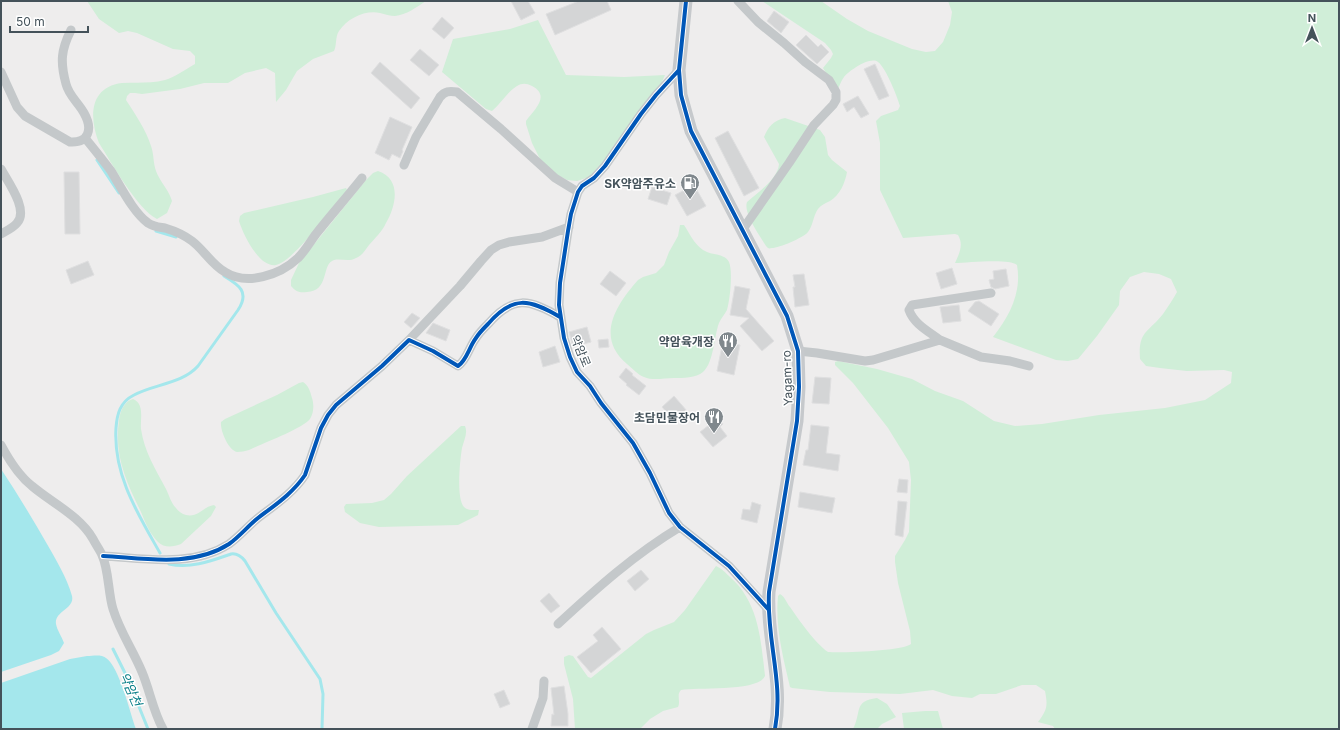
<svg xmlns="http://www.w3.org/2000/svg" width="1340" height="730" font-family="Inter,'Noto Sans KR',sans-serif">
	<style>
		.green { fill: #d0eed8 }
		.water { fill: #a4e7ec }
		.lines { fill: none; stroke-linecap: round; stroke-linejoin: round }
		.stream { stroke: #a4e7ec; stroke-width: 3 }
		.building { fill: #d4d5d6; stroke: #dfdfe0 }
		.street { stroke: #c4c8ca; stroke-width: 9 }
		.secondary { stroke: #c6c9cc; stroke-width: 13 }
		.cycleway-casing { stroke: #fff; stroke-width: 6 }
		.cycleway { stroke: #0057b8; stroke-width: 4 }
		.labels { text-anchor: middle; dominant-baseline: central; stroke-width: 3; stroke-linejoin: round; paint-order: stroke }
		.poi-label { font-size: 12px; font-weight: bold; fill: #44525a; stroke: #fff; text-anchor: end }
		.street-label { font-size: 12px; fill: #44525a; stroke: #fff }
		.water-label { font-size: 13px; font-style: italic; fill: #0b7f89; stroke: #fff }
	</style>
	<rect width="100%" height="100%" fill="#eeeded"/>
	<!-- green -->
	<path class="green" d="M87,1H426C417,7 406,15 395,16C390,16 385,14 380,13C365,10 348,18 339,31C335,37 337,45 334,51L313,59L297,71L286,90L276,102L275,73L266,68L245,73L228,83H204L180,89L142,94L135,93H130L127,96L126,100C135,114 146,130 151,146C154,154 153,163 156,171C160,182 169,190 172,201L167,213L157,219C138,210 111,162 99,143C89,118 89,87 122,83C137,82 151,84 165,80C175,77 186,69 195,64V56L190,51L173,49L137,33L128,31L119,33L99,19Z
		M762,1H821L847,19L868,31L912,49L926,52L935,51L943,42L950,25L952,12L948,1H1339V729H1055L1053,726L1038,722C1047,710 1048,706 1045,691L1036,685H1022L996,694H980L972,698L952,696L933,690L900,694L830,692L792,688L790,687C783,657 775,627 778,596L780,594C785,597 786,602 790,607C799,620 815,643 828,652C842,653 903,651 911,644L910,631L898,583L895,562V556L905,540L909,532L911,480L909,462L888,428L853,383L835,365V362L838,361L877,369L912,379L935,391L963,401L994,421L1015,426L1042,424L1099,415L1165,408L1205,400L1231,383L1232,372L1224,370L1187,371L1160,368L1146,366L1140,359C1138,331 1148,333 1163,314C1168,307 1173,299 1177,292L1171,279L1159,274L1144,272L1130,277L1120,291L1119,305L1097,336L1078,359L1068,361L1056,360L993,337C1009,317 1022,293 1017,265C1009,258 967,263 955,263C959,254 964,245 958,235L955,234L903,238L880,190V143L876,121L881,116L898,110L900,106C897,96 886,68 878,62C870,56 849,71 844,77C841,81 839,87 837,91L823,68L831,58L833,54L831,50L825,43Z
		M538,20L566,75L624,77L665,75L662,82L604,161L589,177L577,181L567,180L556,174L541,161L532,143L526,124V121C534,110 551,96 532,86C526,83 522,83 517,86C507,92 501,104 492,111L486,109L442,72L453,39L510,29Z
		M785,118L820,130L825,137L828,155L832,160L847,172C845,183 840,195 830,201C826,203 821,205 818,209C813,216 813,226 808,232C803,238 779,248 772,248C768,249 768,248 766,246C760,236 743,213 747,202C758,192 778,179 779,164L764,137C768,127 774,120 785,118Z
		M378,171C402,179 396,206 386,223C382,232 375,238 369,245C365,250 362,256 356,258C348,263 339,257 332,261C322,266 329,291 307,292C300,293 296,292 291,286V280L299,263L366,180L373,173Z
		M346,188L347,190C335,205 293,262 276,265C259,268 243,234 239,221L240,216L244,213L313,197Z
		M680,225H684C690,234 696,248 707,252C714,255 725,254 729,262C733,271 730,300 727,310C725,314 721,318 719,323C714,336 714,362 703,372C696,378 683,378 674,378C664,378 653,381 644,377C638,375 632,368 627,364C595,337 616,305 638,280L643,277L656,273L664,265L669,252L678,236Z
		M303,382C309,386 310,391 312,398C314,404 314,413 310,419C302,429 263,443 249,450C245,451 241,452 237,452C228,450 220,430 221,422L225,419L277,395L299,383Z
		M133,399C145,404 140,419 141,429C144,451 156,470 166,489C169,495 171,503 176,508C178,511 182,514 186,515C198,518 204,506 214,505L216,507L211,516L181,544C173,547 164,548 158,542C150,534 145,522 141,512C126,481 114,456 119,420C120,412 124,401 133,399Z
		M461,426H465C468,433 464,440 462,448C460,459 456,499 464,507C468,511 474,510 479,510L478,515L458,525L379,527L360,523L345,512L344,507L346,504L372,503L384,500L391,494L407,476Z
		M716,566C721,568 726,573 730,577C759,602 761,641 765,676C758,692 697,687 681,690C676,695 681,701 678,707L663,711L650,719L640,729H575L573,699L564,664V657L569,655L573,656L588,677L591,678L646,634L654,630L674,622L685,610Z
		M877,698L887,704L896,717L882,724L877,729H853C862,712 853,701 877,698Z
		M925,711H938L943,729H904L902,713Z"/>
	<!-- water -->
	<path class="water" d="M1,469C17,493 32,518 47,544C56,560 67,578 72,596C75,609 54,611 56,624C57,630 62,637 64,643L59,651L51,655L1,672Z
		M87,656C93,656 101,654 106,658C119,666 130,713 136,729H1V683L70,659Z"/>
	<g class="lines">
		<!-- stream -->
		<path class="stream" d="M97,160L119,193
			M156,231L176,237
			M160,553C138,514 113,475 116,428C117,414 120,402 134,395C154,384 182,384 198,366L238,310C250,292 239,285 224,276
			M169,564C190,569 211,561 231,554C237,553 241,556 245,561L276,613L320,679L323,694L322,729
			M113,649L127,677L148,729"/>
	</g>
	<!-- building -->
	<path class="building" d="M511,1H528L535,13L521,20Z
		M579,1H607L611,10L555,35L546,14Z
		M774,11L789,22L781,33L767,21Z
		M442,17L454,28L444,39L432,29Z
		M806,35L818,47L821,44L829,52L817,64L796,45Z
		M420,49L439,65L429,76L410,60Z
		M380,62L420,98L411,109L371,73Z
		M875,64L889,96L879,100L864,69Z
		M858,96L869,114L861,118L854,107L847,112L843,104Z
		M390,117L412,127L402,150L403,151L400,158L392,154L389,160L375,153Z
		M728,131L759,188L744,196L715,138Z
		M64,172H79L80,234H65Z
		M694,185L706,206L687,216L675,195Z
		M652,187L671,193L667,205L648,199Z
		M88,261L94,275L71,284L66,270Z
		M952,268L957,284L941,289L936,273Z
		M1006,269L1009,286L995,289L991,287L989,280L994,279L993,271Z
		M610,271L626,283L616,296L600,284Z
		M804,274L809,305L795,307L793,287H795L793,275Z
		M735,286L750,289L746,309L774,341L762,351L740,326L749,318L730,315Z
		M979,301L999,314L991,326L968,311L975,302Z
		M959,305L961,321L943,323L940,307Z
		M412,313L420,318L411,328L404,322Z
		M433,323L450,330L446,341L426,333Z
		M587,327L591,342L573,347L569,332Z
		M608,339L609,347L599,348L598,340Z
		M723,341L740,345L734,375L717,371Z
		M555,346L560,362L543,367L539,352Z
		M626,368L633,374L632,375L646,386L639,395L626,385L627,384L619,377Z
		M815,377L831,378L829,404L812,403Z
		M674,396L687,411L675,422L662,407Z
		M718,418L723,424L720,427L727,436L713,447L700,432Z
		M811,425L829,427L826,453L840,455L838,471L803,465L806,450H808Z
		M899,479L908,480L907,493L897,492Z
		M800,492L835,498L832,513L798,507Z
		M898,501L907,502L903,537L895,535Z
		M752,502L761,505L757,523L741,519L743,509L750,510Z
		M641,570L649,579L635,591L627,581Z
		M549,593L560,606L551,613L540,601Z
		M602,627L621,649L591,673L577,657L598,641L593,635Z
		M564,686L568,714V726H551L552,714L554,715L551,688Z
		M504,690L510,704L500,708L494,694Z"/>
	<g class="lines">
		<!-- street -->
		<path class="street" d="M738,1L758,22L784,43L805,62L829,80L836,92V100L833,105L814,125L789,163L743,229
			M679,70L656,95L641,114L605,166L594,178L582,186L578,192L571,214L568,231L560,283L559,305L564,338L570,357L577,372L590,386L601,403L633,443L650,473L669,513L680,527L729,566L768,609
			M1,72L17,107L25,116L70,142C89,143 93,129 84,113C78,102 69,96 66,84C60,62 61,50 71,30
			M85,138C94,149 103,160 111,171C121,187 133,212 148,223C154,227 159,227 165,228C175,231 184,235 192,241C204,250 212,265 225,272C247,286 280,275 298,258C305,251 310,242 316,234C331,215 347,197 362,178
			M404,165L416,137L440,97C445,91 449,91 457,92L501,129L555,178L578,192
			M1,169C8,182 29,210 17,223C13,228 6,231 1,234
			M409,340L460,286L481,261L491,250L499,245L509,242L542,237L569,227
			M940,340L981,357L1010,361L1029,366
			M798,351L817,353L865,361L873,360L940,340C928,331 914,324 909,310L912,305L991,293
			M1,445C9,460 18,475 32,486C52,503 80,516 93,539C96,545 100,550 102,555C109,570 108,593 113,609C120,632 133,650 142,672C150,691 153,711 163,729
			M103,556C143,558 192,568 229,544C239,537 248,526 258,518C275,505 293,493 305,475L321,428L328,415L336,405L382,366L409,340L433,351L458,366C467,360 469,347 476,338C479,333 484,328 488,324C513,295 529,299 560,317
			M558,624C597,588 635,554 680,527
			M532,729L543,698L544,681"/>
		<!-- secondary -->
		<path class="secondary" d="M686,1L679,70L681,95L691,131L787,316L798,351L799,387L797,421L769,592C766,639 784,682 775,729"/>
		<defs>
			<path id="cycleway" d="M686,1L679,70L681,95L691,131L787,316L798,351L799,387L797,421L769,592C766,639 784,682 775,729
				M679,70L656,95L641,114L605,166L594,178L582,186L578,192L571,214L568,231L560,283L559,305L564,338L570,357L577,372L590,386L601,403L633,443L650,473L669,513L680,527L729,566L768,609
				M103,556C143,558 192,568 229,544C239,537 248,526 258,518C275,505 293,493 305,475L321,428L328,415L336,405L382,366L409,340L433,351L458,366C467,360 469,347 476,338C479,333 484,328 488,324C513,295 529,299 560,317"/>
		</defs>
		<!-- cycleway casing -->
		<use href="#cycleway" class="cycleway-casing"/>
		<!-- cycleway -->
		<use href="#cycleway" class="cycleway"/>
	</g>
	<!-- icons -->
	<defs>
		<symbol id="fuel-pin" viewBox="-11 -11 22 30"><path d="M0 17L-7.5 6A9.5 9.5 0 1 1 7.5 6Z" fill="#80888d" stroke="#fff"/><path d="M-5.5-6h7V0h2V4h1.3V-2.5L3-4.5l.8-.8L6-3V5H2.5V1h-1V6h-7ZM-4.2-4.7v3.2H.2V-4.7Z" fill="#fff"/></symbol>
		<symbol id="restaurant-pin" viewBox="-11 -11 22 30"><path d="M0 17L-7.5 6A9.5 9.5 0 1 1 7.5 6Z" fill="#80888d" stroke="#fff"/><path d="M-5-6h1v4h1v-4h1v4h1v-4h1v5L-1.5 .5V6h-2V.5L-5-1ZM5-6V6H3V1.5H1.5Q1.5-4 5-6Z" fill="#fff"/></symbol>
	</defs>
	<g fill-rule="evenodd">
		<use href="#fuel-pin" x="679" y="172" width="22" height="30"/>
		<use href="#restaurant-pin" x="717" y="330" width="22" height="30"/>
		<use href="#restaurant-pin" x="703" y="406" width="22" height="30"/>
	</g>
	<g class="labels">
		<!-- poi labels -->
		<g class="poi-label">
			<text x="676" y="183">SK약암주유소</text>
			<text x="714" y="341">약암육개장</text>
			<text x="700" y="417">초담민물장어</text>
		</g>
		<!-- street labels -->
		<g class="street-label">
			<text transform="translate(581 351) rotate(68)">약암로</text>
			<text transform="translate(787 378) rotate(-92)">Yagam-ro</text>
		</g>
		<!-- water labels -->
		<g class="water-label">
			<text transform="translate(131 689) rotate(66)">약암천</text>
		</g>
	</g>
	<!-- border -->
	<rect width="1340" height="730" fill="none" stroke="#44525a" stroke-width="4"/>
	<!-- north arrow -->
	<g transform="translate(1312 28)" stroke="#ffffff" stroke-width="3" paint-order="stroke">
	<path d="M0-3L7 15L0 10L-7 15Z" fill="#44525a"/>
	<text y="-6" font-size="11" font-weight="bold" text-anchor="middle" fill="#44525a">N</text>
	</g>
	<!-- scale -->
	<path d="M10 26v6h78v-6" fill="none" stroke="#44525a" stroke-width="2"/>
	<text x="16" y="26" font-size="12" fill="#44525a" stroke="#ffffff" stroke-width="3" paint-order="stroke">50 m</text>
</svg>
